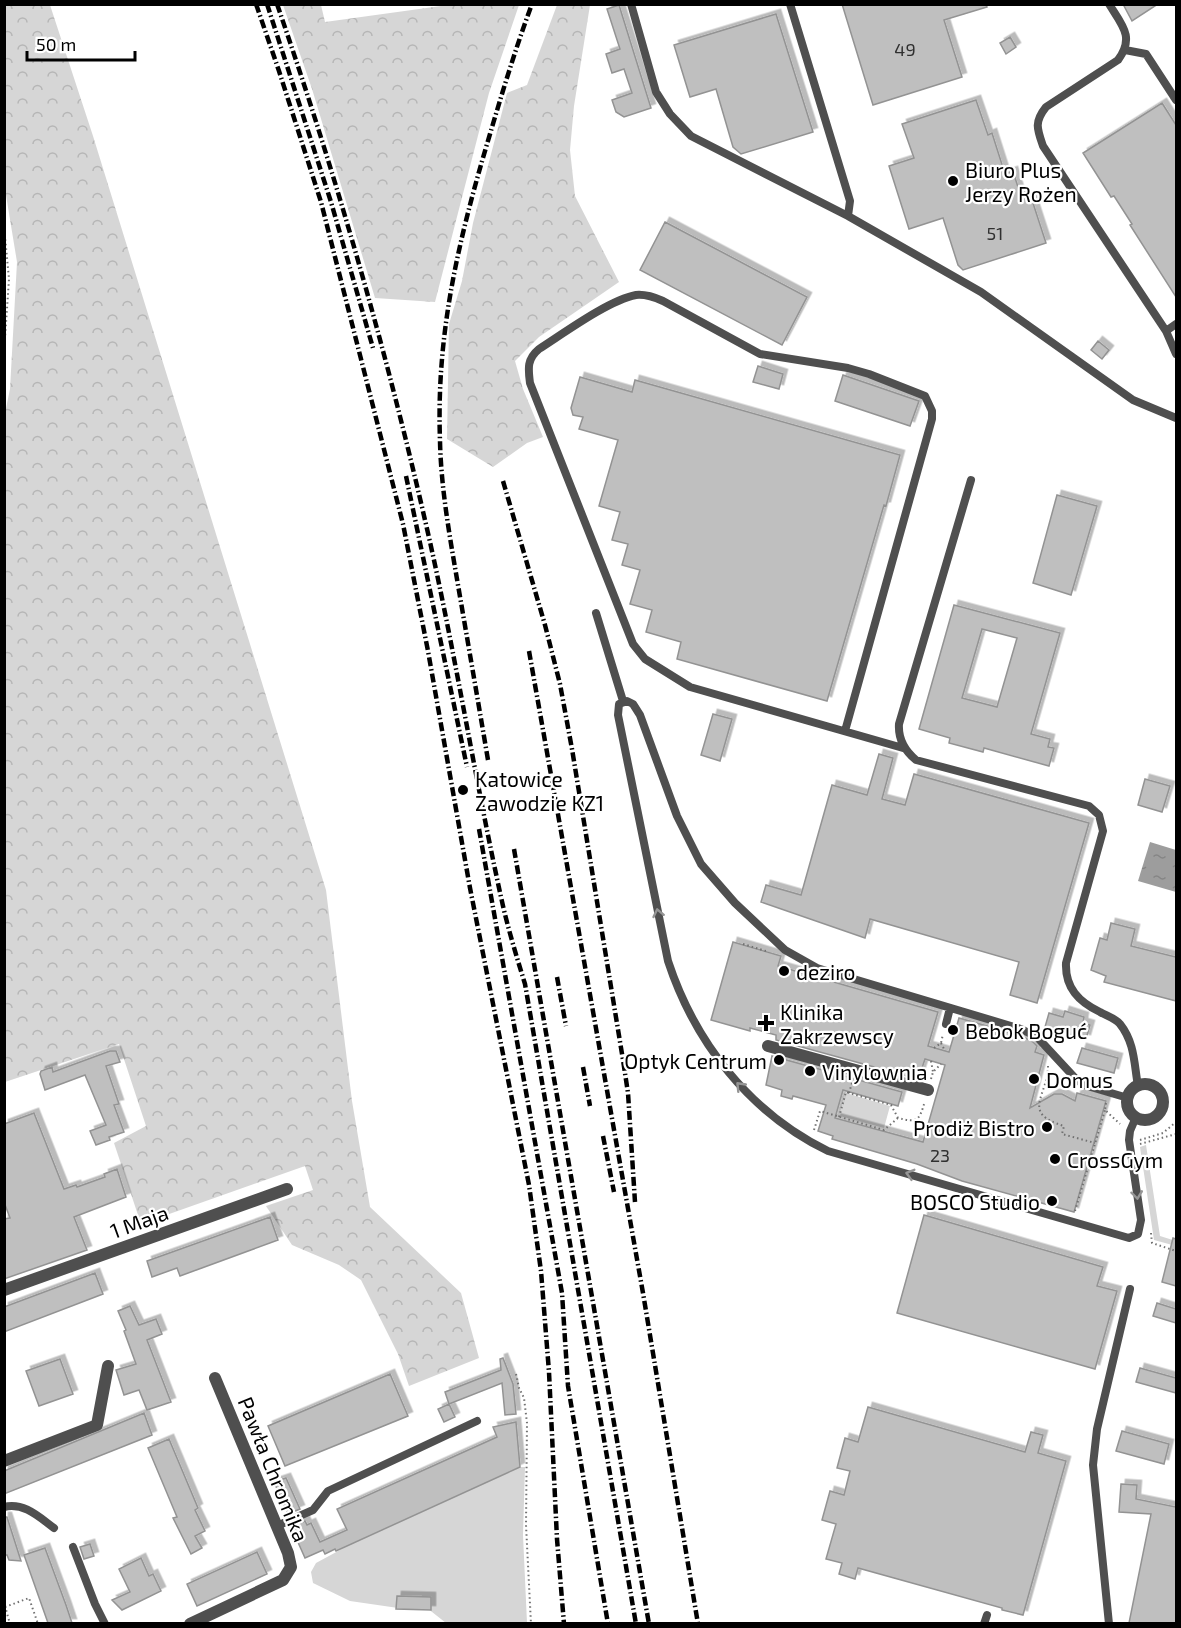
<svg xmlns="http://www.w3.org/2000/svg" width="1181" height="1628" font-family="'Exo 2',sans-serif">
	<style>
		.grass { fill: #d6d6d6 }
		.forest { fill: url(#forest-crowns) }
		.water { fill: url(#water-ripples) }
		.building { fill: #bfbfbf; stroke: #939393; stroke-width: 1.5; fill-rule: evenodd; filter: url(#shadow) }
		.lines { fill: none; stroke-linecap: round; stroke-linejoin: round }
		.path { stroke: #717171; stroke-width: 2; stroke-dasharray: 1.5 3; stroke-linecap: butt }
		.lane { stroke: #4f4f4f; stroke-width: 8 }
		.street { stroke: #4f4f4f; stroke-width: 12 }
		.rail { stroke: #000; stroke-width: 4.5; stroke-dasharray: 9 3 1.5 3; stroke-linecap: butt }
		.oneway { stroke: #959595 }
		.poi-dot { fill: #000; stroke: #fff; stroke-width: 2 }
		.labels { text-anchor: middle; dominant-baseline: central; stroke-width: 4.5; stroke-linejoin: round; paint-order: stroke }
		.number-label { font-size: 18px; fill: #303030 }
		.poi-label { font-size: 21px; fill: #000; stroke: #fff; text-anchor: start }
		.street-label { font-size: 21px; fill: #000; stroke: #fff }
	</style>
	<defs>
		<pattern id="forest-crowns" width="20" height="18" patternUnits="userSpaceOnUse" patternTransform="scale(1.5)"><rect width="20" height="18" fill="#d6d6d6"/><path d="M2 6a3 3 0 1 1 6 0M12 15a3 3 0 1 1 6 0" fill="none" stroke="#b6b6b6"/></pattern>
		<pattern id="water-ripples" width="26" height="14" patternUnits="userSpaceOnUse" patternTransform="scale(1.5)"><rect width="26" height="14" fill="#9d9d9d"/><path d="M2 4q2-2 4 0t4 0M15 11q2-2 4 0t4 0" fill="none" stroke="#858585"/></pattern>
		<filter id="shadow"><feDropShadow dx="4.5" dy="-4.5" stdDeviation="0" flood-color="#0004"/></filter>
	</defs>
	<rect width="100%" height="100%" fill="#fff"/>
	<!-- grass -->
	<path class="grass" d="M846,1093L890,1106L884,1128L840,1116Z
		M1146,1145L1160,1236L1176,1241V1246L1154,1240L1140,1147Z
		M520,1467H525L523,1535L527,1623H446L427,1608L405,1609L350,1601L313,1583L311,1572L316,1563L353,1543Z"/>
	<!-- forest -->
	<path class="forest" d="M4,5H50L93,136L326,890L352,1101L370,1207L461,1293L479,1358L409,1386L398,1354L361,1280L339,1265L292,1245L266,1206L313,1190L305,1166L141,1224L114,1143L146,1126L119,1044L5,1082L4,418L10,389L17,262L5,189Z
		M283,5H321L325,22L448,5H519L489,93L435,302L375,298L312,89Z
		M557,5H590L574,106L570,150L575,196L619,282L539,337L515,361L523,389L543,437L527,443L493,467L447,439L449,324L462,281L473,223L507,93L527,85Z"/>
	<!-- water -->
	<path class="water" d="M1150,842L1176,850V892L1138,881Z"/>
	<!-- building -->
	<path class="building" d="M842,4H986L987,7L944,20L962,77L873,105Z
		M1123,4H1158L1132,21Z
		M619,5L651,108L624,117L616,112L612,100L632,93L624,69L612,73L606,54L620,49L607,9Z
		M776,14L813,132L741,154L733,147L716,89L690,97L674,45Z
		M1010,37L1016,47L1006,54L1000,43Z
		M976,100L988,135L992,133L1005,174L1013,171L1021,197L1026,196L1032,200L1046,243L963,270L958,265L943,218L909,229L889,166L914,158L902,124Z
		M1162,103L1176,125V297L1130,225L1132,224L1114,196L1111,197L1083,153Z
		M665,222L807,297L782,345L640,270Z
		M1098,341L1109,350L1102,359L1091,350Z
		M758,366L783,374L779,389L753,382Z
		M843,375L919,401L910,426L835,401Z
		M580,377L632,392L635,380L900,455L886,506L884,505L827,701L677,659L681,642L646,632L652,610L630,604L640,570L622,565L628,544L612,540L620,512L599,506L618,440L579,429L583,417L573,415L571,408Z
		M1057,495L1097,506L1071,595L1033,583Z
		M954,605L1060,633L1031,734L1050,739L1048,747L1054,748L1049,766L984,748L983,752L949,743L950,738L919,729ZM982,629L1017,638L997,707L962,698Z
		M713,714L732,719L720,761L701,755Z
		M879,754L893,758L882,799L905,805L914,774L1089,823L1037,1003L1010,995L1019,962L870,919L865,938L761,902L766,885L801,895L832,785L867,795Z
		M1145,779L1170,786L1162,812L1138,805Z
		M1111,923L1135,929L1131,946L1176,957V1001L1104,982L1106,976L1091,970L1100,938L1107,940Z
		M733,942L781,956L778,966L938,1012L928,1046L949,1052L959,1018L1022,1036L1033,1042L1037,1046L1035,1052L1044,1055L1030,1108L1054,1094H1062L1075,1101L1077,1093L1106,1101L1074,1212L962,1181L917,1164L832,1139L833,1136L818,1131L826,1105L793,1096L792,1099L781,1096L782,1090L766,1085L772,1056L902,1092L898,1106L843,1090L835,1118L923,1142L945,1065L925,1059L919,1077L908,1074L907,1076L776,1040V1035L750,1028V1031L711,1020Z
		M1065,1011L1084,1017L1083,1023L1090,1025L1086,1039L1045,1027L1049,1013L1063,1017Z
		M1082,1048L1118,1058L1114,1073L1077,1063Z
		M110,1051H116L120,1062L106,1066L119,1104L114,1105L124,1132L109,1137L110,1140L96,1145L90,1131L106,1125L85,1075L45,1090L40,1074L41,1071L52,1067L53,1072Z
		M34,1113L64,1189L76,1185L77,1187L105,1177L104,1174L117,1169L126,1197L74,1217L87,1250L4,1279V1219L10,1218L4,1202V1124Z
		M924,1215L1103,1267L1097,1286L1117,1291L1095,1369L897,1313Z
		M270,1217L278,1240L180,1276L177,1268L152,1277L147,1261Z
		M1173,1238L1176,1239V1286L1162,1282Z
		M95,1273L103,1294L4,1332V1307Z
		M1157,1303L1176,1309V1323L1153,1316Z
		M130,1306L139,1325L156,1319L162,1334L147,1340L171,1402L147,1410L139,1390L124,1395L116,1370L136,1364L124,1331L126,1330L118,1311Z
		M503,1358L513,1384L516,1414L505,1415L502,1383L449,1404L445,1392L501,1370L500,1359Z
		M60,1359L73,1394L39,1406L26,1371Z
		M1140,1368L1176,1378V1393L1136,1382Z
		M390,1374L408,1416L285,1466L268,1426Z
		M449,1404L455,1417L444,1422L438,1409Z
		M868,1407L1025,1452L1031,1432L1043,1435L1038,1453L1066,1461L1023,1615L1002,1610V1608L858,1568L855,1579L839,1574L842,1563L826,1559L836,1524L822,1520L830,1491L844,1495L850,1471L837,1468L845,1438L858,1442Z
		M144,1413L152,1435L4,1494V1471Z
		M516,1422L520,1467L336,1551L335,1549L325,1554L323,1550L305,1558L293,1531L295,1530L293,1526L305,1521L307,1525L311,1523L320,1542L347,1530L337,1509L497,1437L493,1427Z
		M1122,1431L1169,1444L1164,1464L1116,1451Z
		M169,1439L198,1508L195,1510L205,1531L195,1536L202,1548L191,1554L173,1518L177,1517L148,1448Z
		M286,1478L300,1509L288,1514L274,1482Z
		M1121,1484L1137,1485L1136,1499L1176,1507V1623H1129L1151,1514L1119,1512Z
		M4,1517H7L21,1561L9,1560L7,1555H4Z
		M90,1544L94,1556L84,1559L80,1547Z
		M45,1548L66,1605L72,1623H48L24,1555Z
		M257,1552L267,1574L197,1606L187,1584Z
		M141,1558L149,1576L153,1574L161,1591L122,1610L112,1600L130,1592L119,1569Z
		M397,1596L431,1597V1610L396,1609Z"/>
	<g class="lines">
		<!-- path -->
		<path class="path" d="M4,226L9,279L4,353
			M743,944L769,952
			M941,1043L945,1051
			M934,1048L941,1043L943,1034
			M931,1061L933,1072
			M1048,1066C1048,1096 1020,1113 1064,1126L1062,1134L1095,1143
			M931,1079L933,1072L941,1064
			M852,1083L849,1093L891,1105L898,1118C918,1123 919,1121 925,1101
			M1106,1103L1105,1110L1120,1124
			M839,1117L846,1092L849,1093
			M814,1130L820,1111L884,1130L898,1118
			M1140,1140L1163,1133L1176,1122
			M1140,1144L1176,1134
			M1075,1211L1105,1110
			M1151,1233L1152,1243L1176,1251
			M516,1374L519,1388L524,1398L527,1423L526,1525L531,1624
			M5,1606L10,1624
			M5,1607L29,1598L38,1624"/>
		<!-- lane -->
		<path class="lane" d="M631,4L656,92L670,114L691,136L848,216L981,292L1133,400L1176,418
			M790,4L850,201L848,216
			M1109,4C1122,25 1135,37 1118,60L1046,107C1034,122 1037,129 1043,146L1166,331L1176,354
			M1125,50L1146,54L1176,100
			M1166,331L1176,324
			M971,480L899,724C898,739 904,750 916,760L1089,806L1099,815L1103,831L1066,963C1065,988 1079,1002 1100,1012C1107,1016 1115,1018 1120,1024C1135,1043 1134,1064 1138,1086
			M596,613L623,701
			M845,731L932,419V411L925,396L869,374L848,368L760,354L663,301C654,297 646,294 636,295C609,300 564,333 539,349C527,359 528,368 530,383L633,644L645,659L690,687L903,748
			M946,1024L950,1008
			M1128,1098L1084,1085L1075,1078L1037,1037L1021,1029L817,968L785,950L735,903L701,864L677,816L640,715L633,704L627,701L619,704L618,715L668,961C695,1043 750,1113 828,1151L1129,1238L1138,1234L1141,1220L1129,1140L1130,1131L1136,1117
			M4,1507C24,1502 39,1517 54,1528
			M277,1526L313,1510L328,1491L477,1421
			M73,1547L95,1604L105,1624
			M984,1624L987,1615
			M1109,1624L1093,1465L1097,1429L1130,1289"/>
		<!-- street -->
		<path class="street" d="M768,1046L928,1090
			M1127 1102a18 18 0 1 1 36 0a18 18 0 1 1-36 0Z
			M4,1290L287,1189
			M4,1461L97,1425L108,1366
			M190,1624L283,1580L291,1567L288,1553L215,1378"/>
		<!-- rail -->
		<path class="rail" d="M256,4L279,71L321,202L403,524L428,651L470,888L529,1185L541,1271L549,1372L557,1539L564,1624
			M267,4L331,202L373,348
			M277,4C338,181 389,360 430,542C457,663 476,785 503,906C509,932 517,958 525,984L636,1624
			M406,476L467,767
			M503,481L545,625L560,684L572,749L623,1060L628,1093L635,1202
			M529,651L643,1293L698,1624
			M488,760C478,701 468,643 458,585C450,538 441,489 440,441C436,332 459,238 490,134C503,90 516,47 532,4
			M479,829L562,1293L568,1386L608,1624
			M514,849L649,1624
			M557,977L566,1026
			M583,1067L590,1106
			M603,1136L614,1192"/>
	</g>
	<!-- one-way arrows -->
	<defs><path id="oneway-chevron" d="M-2-3.5L2.5 0L-2 3.5" fill="none" stroke-width="1.6" stroke-linecap="round" stroke-linejoin="round" transform="scale(1.5)"/></defs>
	<g class="oneway">
		<use href="#oneway-chevron" transform="translate(658 913) rotate(-102)"/>
		<use href="#oneway-chevron" transform="translate(740 1086) rotate(-134)"/>
		<use href="#oneway-chevron" transform="translate(910 1174) rotate(-164)"/>
		<use href="#oneway-chevron" transform="translate(1137 1195) rotate(83)"/>
	</g>
	<!-- markers -->
	<g class="poi-dot">
		<circle cx="953" cy="181" r="6"/>
		<circle cx="463" cy="790" r="6"/>
		<circle cx="784" cy="971" r="6"/>
		<path d="M763 1014h6v6h6v6h-6v6h-6v-6h-6v-6h6z"/>
		<circle cx="953" cy="1030" r="6"/>
		<circle cx="779" cy="1060" r="6"/>
		<circle cx="810" cy="1071" r="6"/>
		<circle cx="1034" cy="1079" r="6"/>
		<circle cx="1047" cy="1127" r="6"/>
		<circle cx="1055" cy="1159" r="6"/>
		<circle cx="1052" cy="1201" r="6"/>
	</g>
	<g class="labels">
		<!-- number labels -->
		<g class="number-label">
			<text x="905" y="49">49</text>
			<text x="995" y="233">51</text>
			<text x="940" y="1155">23</text>
		</g>
		<!-- poi labels -->
		<g class="poi-label">
			<text x="965" y="169">Biuro Plus<tspan x="965" dy="24">Jerzy Rożen</tspan></text>
			<text x="475" y="778">Katowice<tspan x="475" dy="24">Zawodzie KZ1</tspan></text>
			<text x="796" y="971">deziro</text>
			<text x="780" y="1011">Klinika<tspan x="780" dy="24">Zakrzewscy</tspan></text>
			<text x="965" y="1030">Bebok Boguć</text>
			<text x="767" y="1060" text-anchor="end">Optyk Centrum</text>
			<text x="822" y="1071">Vinylownia</text>
			<text x="1046" y="1079">Domus</text>
			<text x="1035" y="1127" text-anchor="end">Prodiż Bistro</text>
			<text x="1067" y="1159">CrossGym</text>
			<text x="1040" y="1201" text-anchor="end">BOSCO Studio</text>
		</g>
		<!-- street labels -->
		<g class="street-label">
			<text transform="translate(139 1221) rotate(-20)">1 Maja</text>
			<text transform="translate(274 1469) rotate(68)">Pawła Chromika</text>
		</g>
	</g>
	<!-- border -->
	<rect width="1181" height="1628" fill="none" stroke="#000000" stroke-width="12"/>
	<!-- scale -->
	<path d="M27 51v9h108v-9" fill="none" stroke="#000000" stroke-width="3"/>
	<text x="36" y="51" font-size="18" fill="#000000" stroke="#ffffff" stroke-width="4.5" paint-order="stroke">50 m</text>
</svg>
